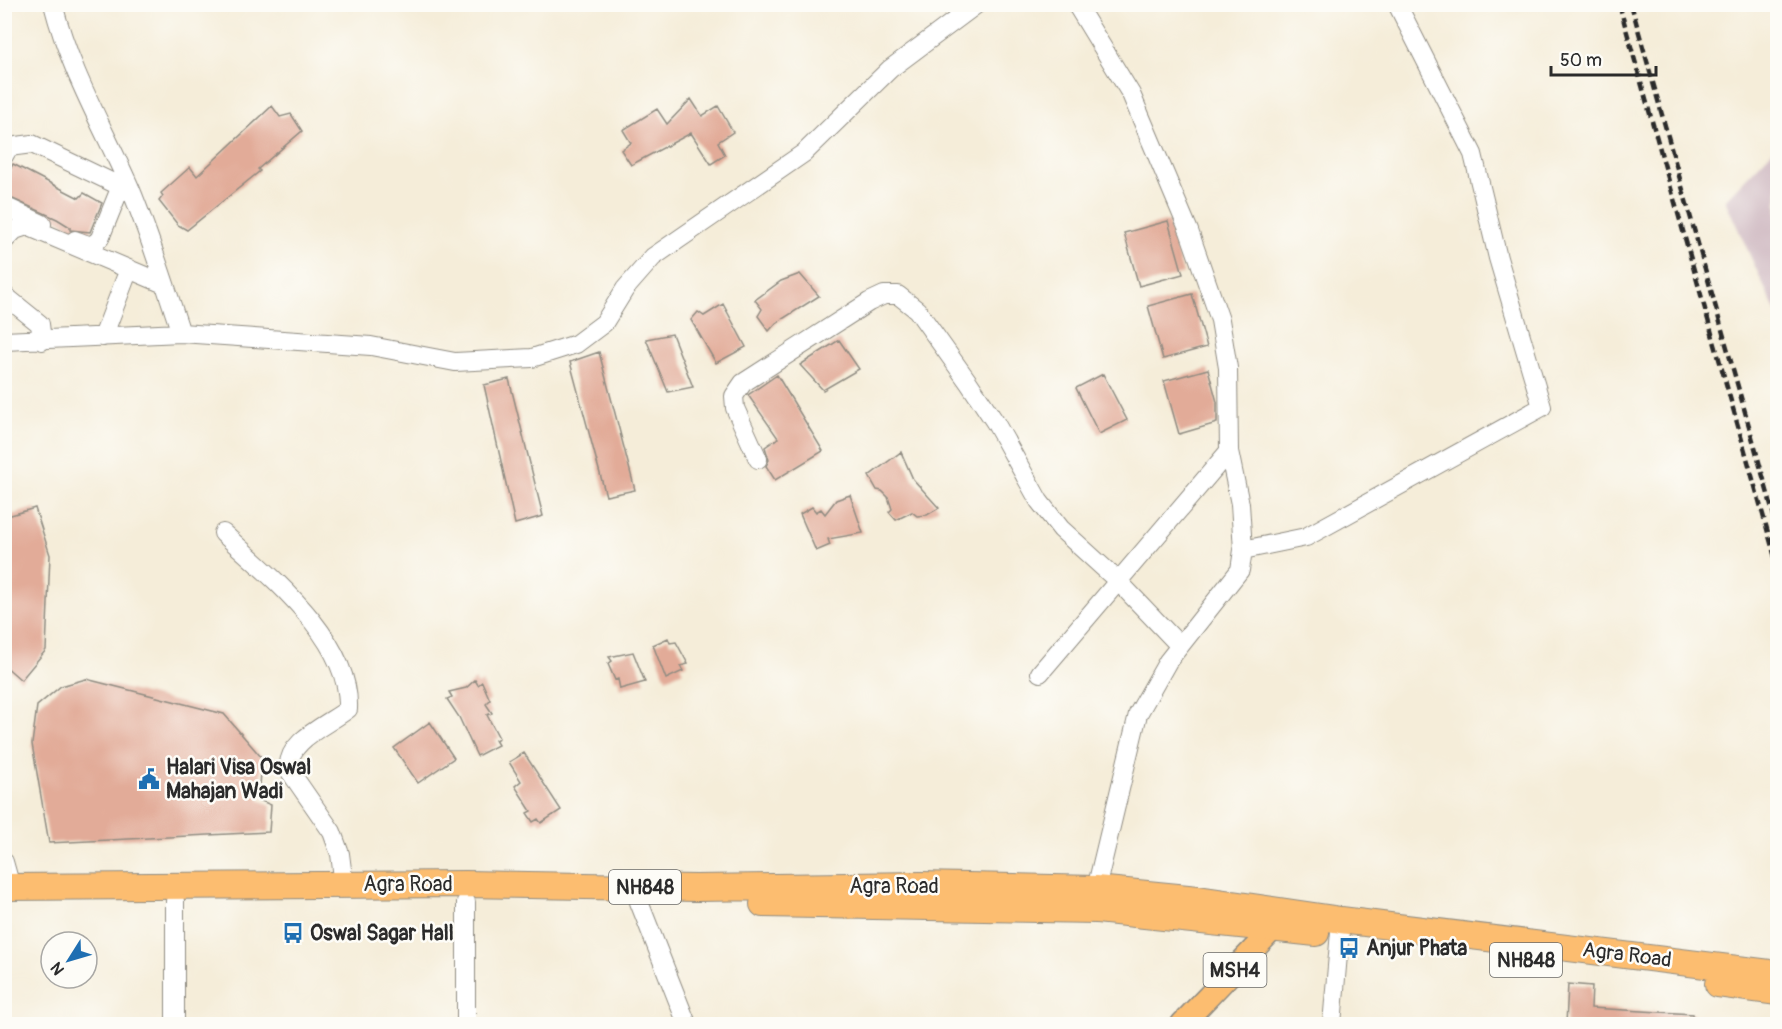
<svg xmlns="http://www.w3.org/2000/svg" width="1782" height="1029" font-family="Pangolin,sans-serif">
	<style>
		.industrial { fill: #d2bdc5 }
		.building { fill: #e2ab98 }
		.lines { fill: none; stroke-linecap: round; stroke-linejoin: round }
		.minor-casing { stroke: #908c82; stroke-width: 20 }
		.major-casing { stroke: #908c82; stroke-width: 25 }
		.highway-casing { stroke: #908c82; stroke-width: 28 }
		.minor { stroke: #fff; stroke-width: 18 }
		.major { stroke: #fcbd6f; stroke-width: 22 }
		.highway { stroke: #fcbd6f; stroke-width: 26 }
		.rail { stroke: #2b2b2b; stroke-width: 4.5; stroke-dasharray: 9 4.5; stroke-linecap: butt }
		.labels { text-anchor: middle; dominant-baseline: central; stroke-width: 5; stroke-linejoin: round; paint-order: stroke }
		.shield { fill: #fdfcf7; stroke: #6a6a68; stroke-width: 1.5 }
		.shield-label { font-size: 20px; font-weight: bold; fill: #2b2b2b }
		.poi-label { font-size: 21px; font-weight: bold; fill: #2b2b2b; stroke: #fdfcf7; text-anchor: start }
		.street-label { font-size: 21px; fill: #2b2b2b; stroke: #fdfcf7 }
	</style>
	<rect width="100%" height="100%" fill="#fdfcf7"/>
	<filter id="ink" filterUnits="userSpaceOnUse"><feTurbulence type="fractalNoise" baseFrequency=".0167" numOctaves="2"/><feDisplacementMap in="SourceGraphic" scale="12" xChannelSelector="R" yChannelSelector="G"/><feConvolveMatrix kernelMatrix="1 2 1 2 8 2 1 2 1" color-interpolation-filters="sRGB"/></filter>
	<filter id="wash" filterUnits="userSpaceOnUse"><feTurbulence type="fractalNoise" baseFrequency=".008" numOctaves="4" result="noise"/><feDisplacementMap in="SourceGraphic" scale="24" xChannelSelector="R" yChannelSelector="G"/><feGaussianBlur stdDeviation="1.35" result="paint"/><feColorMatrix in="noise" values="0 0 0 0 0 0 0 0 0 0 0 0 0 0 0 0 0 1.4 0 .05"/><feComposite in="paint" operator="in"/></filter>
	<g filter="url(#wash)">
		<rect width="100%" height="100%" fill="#f5edd9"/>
		<!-- industrial -->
		<path class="industrial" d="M1777,146V315L1725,200Z"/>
		<g id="blocks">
			<!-- building -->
			<path class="building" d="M691,99L702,116L718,106L733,132L718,142L725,155L711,164L691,133L631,165L621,150L631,143L623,130L657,109L667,124Z
				M272,106L280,117L291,114L302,131L258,169L260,171L187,230L178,225L159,201L163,196L161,193L190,167L197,176Z
				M13,164L79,198L84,193L102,203L90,232L70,230V227L57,219L4,195V181Z
				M1168,221L1183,274L1139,286L1124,233Z
				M800,274L819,296L776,323L769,331L758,316L762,309L755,300L781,281Z
				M1192,294L1207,347L1163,359L1148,306Z
				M723,304L746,347L716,363L691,320L698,312L704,316Z
				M672,334L693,387L668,392L646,339Z
				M839,340L859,369L823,390L800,365Z
				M599,352L635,490L606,496L570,362Z
				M1208,369L1217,402V423L1179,434L1164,381Z
				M1103,374L1127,420L1099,434L1076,388Z
				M777,375L823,451L775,480L766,466L769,460L765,447L778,438L748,395Z
				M509,379L543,516L515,524L484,385Z
				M901,452L913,479L939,508L927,515L917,516L912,512L896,520L889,512L892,509L888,497L882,491L877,490L869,476Z
				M850,495L863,533L828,539L830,545L816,551L800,514L812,507L816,512L821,509L825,514L836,500Z
				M35,508L50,555L46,650L21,680L4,665V517Z
				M668,638L670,643L676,642L688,664L680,666L683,671L666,679L653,645Z
				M633,652L645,682L620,689L618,679L615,680L608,664L612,661L609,657Z
				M86,679L224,714L262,758L259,800L271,805L269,832L49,843L32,744L37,706L61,686Z
				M475,680L478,685L482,682L490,700L486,704L492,713L487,715L499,738L495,740L498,745L477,756L459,717L447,699L452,697L449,692L466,688Z
				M430,722L454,758L418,783L394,748Z
				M524,753L561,810L541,823L538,819L533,822L527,813L531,811L515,786L521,781L509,762Z
				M1568,984L1592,986L1591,1008L1693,1014L1692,1024H1566Z"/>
		</g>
	</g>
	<g filter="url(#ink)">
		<use href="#blocks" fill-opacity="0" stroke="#908c82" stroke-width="1.5"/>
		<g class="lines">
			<defs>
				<path id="minor" d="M53,4C71,74 103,126 131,190C150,236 165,285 181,333
					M1076,4L1131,94L1189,231L1220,320L1228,368L1229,451L1240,504L1243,550L1240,570L1168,661L1138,714L1096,889V900
					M4,156L9,147L32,144L130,191
					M4,206L42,224
					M75,240C87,245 92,248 100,238L121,186
					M4,241L15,230L27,226L164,284
					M4,295L40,324L42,341
					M103,337L129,269
					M4,341L181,333L371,346L455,362L532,358L576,344L604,323L625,289L653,257L804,153L890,69L977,4
					M758,459L735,408L734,396L743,383L869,302L884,295H898L917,310L969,383L995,422L1039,501L1061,529L1117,580L1180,646
					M223,533C270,576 351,640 348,709C328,725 285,741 289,770L332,832L340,854L344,885
					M1243,550L1306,537L1542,407L1498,258L1473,154L1397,4
					M1040,673L1229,451
					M4,862L11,887
					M466,902V1024
					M639,902L687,1024
					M175,1024V901
					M1332,1024L1341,920"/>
				<path id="major" d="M1182,1024L1274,928L1281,915"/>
				<path id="highway" d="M4,887L466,884L696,888L921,885L1096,889L1198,899L1341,920L1778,974
					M763,904L1097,910L1316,933
					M1718,984L1778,992"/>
			</defs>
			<!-- minor casing -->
			<use href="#minor" class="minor-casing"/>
			<!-- major casing -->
			<use href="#major" class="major-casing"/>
			<!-- highway casing -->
			<use href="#highway" class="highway-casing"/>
			<!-- minor -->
			<use href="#minor" class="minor"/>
			<!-- major -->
			<use href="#major" class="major"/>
			<!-- highway -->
			<use href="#highway" class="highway"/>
			<!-- rail -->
			<path class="rail" d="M1619,4L1778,568
				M1631,4L1778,530"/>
		</g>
	</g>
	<!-- icons -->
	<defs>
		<symbol id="civic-bare" viewBox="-9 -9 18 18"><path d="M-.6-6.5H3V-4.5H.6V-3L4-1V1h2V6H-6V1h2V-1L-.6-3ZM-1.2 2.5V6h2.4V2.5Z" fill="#1f6fb2" stroke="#fdfcf7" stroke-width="2.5" paint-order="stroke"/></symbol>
		<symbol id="bus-bare" viewBox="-9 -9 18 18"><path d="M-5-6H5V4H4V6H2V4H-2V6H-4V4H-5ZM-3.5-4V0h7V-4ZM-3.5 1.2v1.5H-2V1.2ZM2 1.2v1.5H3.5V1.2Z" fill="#1f6fb2" stroke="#fdfcf7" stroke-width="2.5" paint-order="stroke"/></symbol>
	</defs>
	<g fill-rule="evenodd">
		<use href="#civic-bare" x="134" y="764" width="30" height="30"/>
		<use href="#bus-bare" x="278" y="918" width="30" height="30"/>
		<use href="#bus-bare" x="1334" y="933" width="30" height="30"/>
	</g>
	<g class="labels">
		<!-- shield labels -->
		<g class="shield">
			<rect x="609" y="870" width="72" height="34" rx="4.5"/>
			<rect x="1490" y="943" width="72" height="34" rx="4.5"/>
			<rect x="1203.5" y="953" width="63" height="34" rx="4.5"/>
		</g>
		<g class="shield-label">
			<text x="645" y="887">NH848</text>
			<text x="1526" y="960">NH848</text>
			<text x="1235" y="970">MSH4</text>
		</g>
		<!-- poi labels -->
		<g class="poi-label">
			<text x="166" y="767">Halari Visa Oswal<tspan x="166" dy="24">Mahajan Wadi</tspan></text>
			<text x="310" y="933">Oswal Sagar Hall</text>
			<text x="1366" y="948">Anjur Phata</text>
		</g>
		<!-- street labels -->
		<g class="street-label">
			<text x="408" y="884">Agra Road</text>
			<text x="894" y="886">Agra Road</text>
			<text transform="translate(1627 955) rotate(7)">Agra Road</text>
		</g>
	</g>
	<!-- margin -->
	<rect width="1782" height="1029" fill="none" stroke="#fdfcf7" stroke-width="24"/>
	<!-- north arrow -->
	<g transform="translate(69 960) rotate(233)"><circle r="28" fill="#fdfcf7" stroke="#a9a8a5" stroke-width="1.5"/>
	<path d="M0-4.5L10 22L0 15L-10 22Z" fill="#1f6fb2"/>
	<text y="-9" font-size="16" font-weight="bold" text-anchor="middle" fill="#2b2b2b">N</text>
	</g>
	<!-- scale -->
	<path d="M1551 66v9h105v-9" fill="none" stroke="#2b2b2b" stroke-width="3"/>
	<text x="1560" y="66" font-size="18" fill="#2b2b2b" stroke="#fdfcf7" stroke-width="4.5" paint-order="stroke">50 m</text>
</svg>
